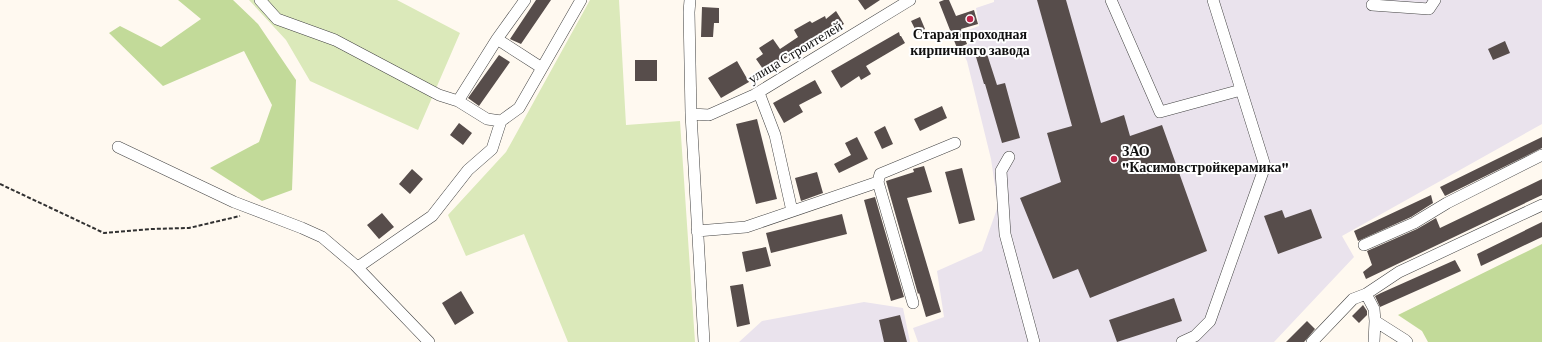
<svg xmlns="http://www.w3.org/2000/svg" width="1542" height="342" font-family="'Crimson Pro',serif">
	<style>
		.industrial { fill: #eae3ed }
		.green { fill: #dbe9ba }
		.forest { fill: #c2da99 }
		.building { fill: #574d4b }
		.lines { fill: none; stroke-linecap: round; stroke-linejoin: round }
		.minor-casing { stroke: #424242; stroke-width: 12 }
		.path { stroke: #313131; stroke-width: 2; stroke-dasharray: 4 2; stroke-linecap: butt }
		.minor { stroke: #fff; stroke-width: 11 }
		.poi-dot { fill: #be274a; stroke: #fff; stroke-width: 1.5 }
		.labels { text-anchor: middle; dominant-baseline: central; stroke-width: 4; stroke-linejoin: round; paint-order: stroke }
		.poi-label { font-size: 14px; font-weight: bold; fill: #0f0f0f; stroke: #fff }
		.street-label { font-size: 14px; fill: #0f0f0f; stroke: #fff }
	</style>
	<rect width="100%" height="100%" fill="#fff9f0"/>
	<!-- industrial -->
	<path class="industrial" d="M994,0H1542V124L1342,236L1354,257L1274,342H918L913,328L944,317L937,271L982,251L998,206L991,159L967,61L961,50L971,42L968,30L979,26L976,8L994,2Z
		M864,302L903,308L910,342H739L762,321Z"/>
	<!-- green -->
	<path class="green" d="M249,0H397L460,33L418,130L310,81L286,40Z
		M590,0H619L626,125L680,121L695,342H568L524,234L466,256L448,215L506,152Z"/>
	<!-- forest -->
	<path class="forest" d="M178,0H233L258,24L296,80L292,190L262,201L210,168L259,142L272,105L244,51L163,86L109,33L120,26L161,47L201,19Z
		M1542,244V342H1428L1422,331L1398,315Z"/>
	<!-- building -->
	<path class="building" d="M536,0H551L521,44L512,40L510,39Z
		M858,0H880L865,10Z
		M944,0H949L956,16L974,10L978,24L961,29L967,44L957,48L939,2Z
		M1037,0H1066L1101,123L1124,115L1130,136L1162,125L1207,251L1090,298L1078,269L1053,279L1020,198L1061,182L1047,133L1072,126Z
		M702,7L719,8V23H714L713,37H701Z
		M836,11L844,24L833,31V32L804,48L803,47L765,72L756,59L763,54L759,48L773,39L780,49L798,37L794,30L810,21L812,23L825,16L826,19Z
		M920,17L925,29L917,33L911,21Z
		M899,32L900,36H901L905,43L866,66L871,74L861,80L859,76L841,88L831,71Z
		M1505,41L1510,53L1493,60L1488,49Z
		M987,54L997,85L1005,83L1020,138L1002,143L985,84H984L976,57Z
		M499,55L510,62L479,106L468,98Z
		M635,60H657V81H635Z
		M737,61L749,82L721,98L708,78Z
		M815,80L822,93L799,105L803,112L784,123L773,103Z
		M942,106L947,118L920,131L914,119Z
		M757,119L777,199L756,204L736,124Z
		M459,123L472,133L463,145L450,135Z
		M885,126L893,144L882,149L874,132Z
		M857,137L868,159L839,173L834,164L851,155L845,143Z
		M1542,137V148L1445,196L1440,187Z
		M924,166L932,192L907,198L941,312L926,317L919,293L918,294L886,181L914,172L913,169Z
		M962,168L975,220L959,224L945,172Z
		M412,169L423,179L410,194L399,184Z
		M817,172L823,193L801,201L795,178Z
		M1542,179V195L1366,279L1363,272L1372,265L1367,251L1417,229L1436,218L1440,228Z
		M1431,195L1433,203L1411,217L1358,241L1354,231Z
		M875,197L904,297L891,301L864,200Z
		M1311,209L1322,238L1278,254L1264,216L1282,210L1285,218Z
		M382,213L394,227L379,239L367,225Z
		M842,214L847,234L771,253L766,233Z
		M1542,222V237L1481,266L1477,254Z
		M766,247L771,266L746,272L742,252Z
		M1455,260L1461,271L1380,307L1375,296L1381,293Z
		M743,284L750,324L737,327L730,286Z
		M461,291L474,313L455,325L442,303Z
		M1174,298L1182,321L1117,342L1109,320Z
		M1363,305L1367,311V315L1359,323L1352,316Z
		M900,315L907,342H884L879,320Z
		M1307,321L1315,329L1305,341L1304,342H1286Z"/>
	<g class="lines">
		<defs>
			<path id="minor" d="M260,0L277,19L335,40L439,95L458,101L487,119L501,121L519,108L581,0
				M690,0L689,12L691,114L704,342
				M1111,0L1160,112L1241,90
				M1372,5L1429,9L1435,0
				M497,39L542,68
				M759,93L775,135L792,211
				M458,101L497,39L525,0
				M691,114L709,115L754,95L910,0
				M118,147L234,202L302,228L322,237L355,265L429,342
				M1009,157L1001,171L1005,234L1034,342
				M878,182L880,174L955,143
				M697,231L746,227L878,182L913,303
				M1364,245L1414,223L1447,203L1542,155
				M358,267L432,216L468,170L492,149L501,121
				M1366,294L1399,272L1542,205
				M1182,342L1195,336L1210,321L1265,166L1213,0
				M1312,342L1353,299L1366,294L1374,309L1375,321
				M1374,342L1375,321L1405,340L1407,342"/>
		</defs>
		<!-- minor casing -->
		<use href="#minor" class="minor-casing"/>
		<!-- path -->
		<path class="path" d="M0,184L104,233L151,229L189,228L240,216"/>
		<!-- minor -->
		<use href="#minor" class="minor"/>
	</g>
	<!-- markers -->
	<g class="poi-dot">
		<circle cx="970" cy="19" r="4"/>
		<circle cx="1114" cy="159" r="4"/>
	</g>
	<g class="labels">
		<!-- poi labels -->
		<g class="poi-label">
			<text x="970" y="34">Старая проходная<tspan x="970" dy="16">кирпичного завода</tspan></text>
			<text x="1122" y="151" text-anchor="start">ЗАО<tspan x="1122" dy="16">"Касимовстройкерамика"</tspan></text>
		</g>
		<!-- street labels -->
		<g class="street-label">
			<text transform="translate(795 52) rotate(-31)">улица Строителей</text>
		</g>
	</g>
</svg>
